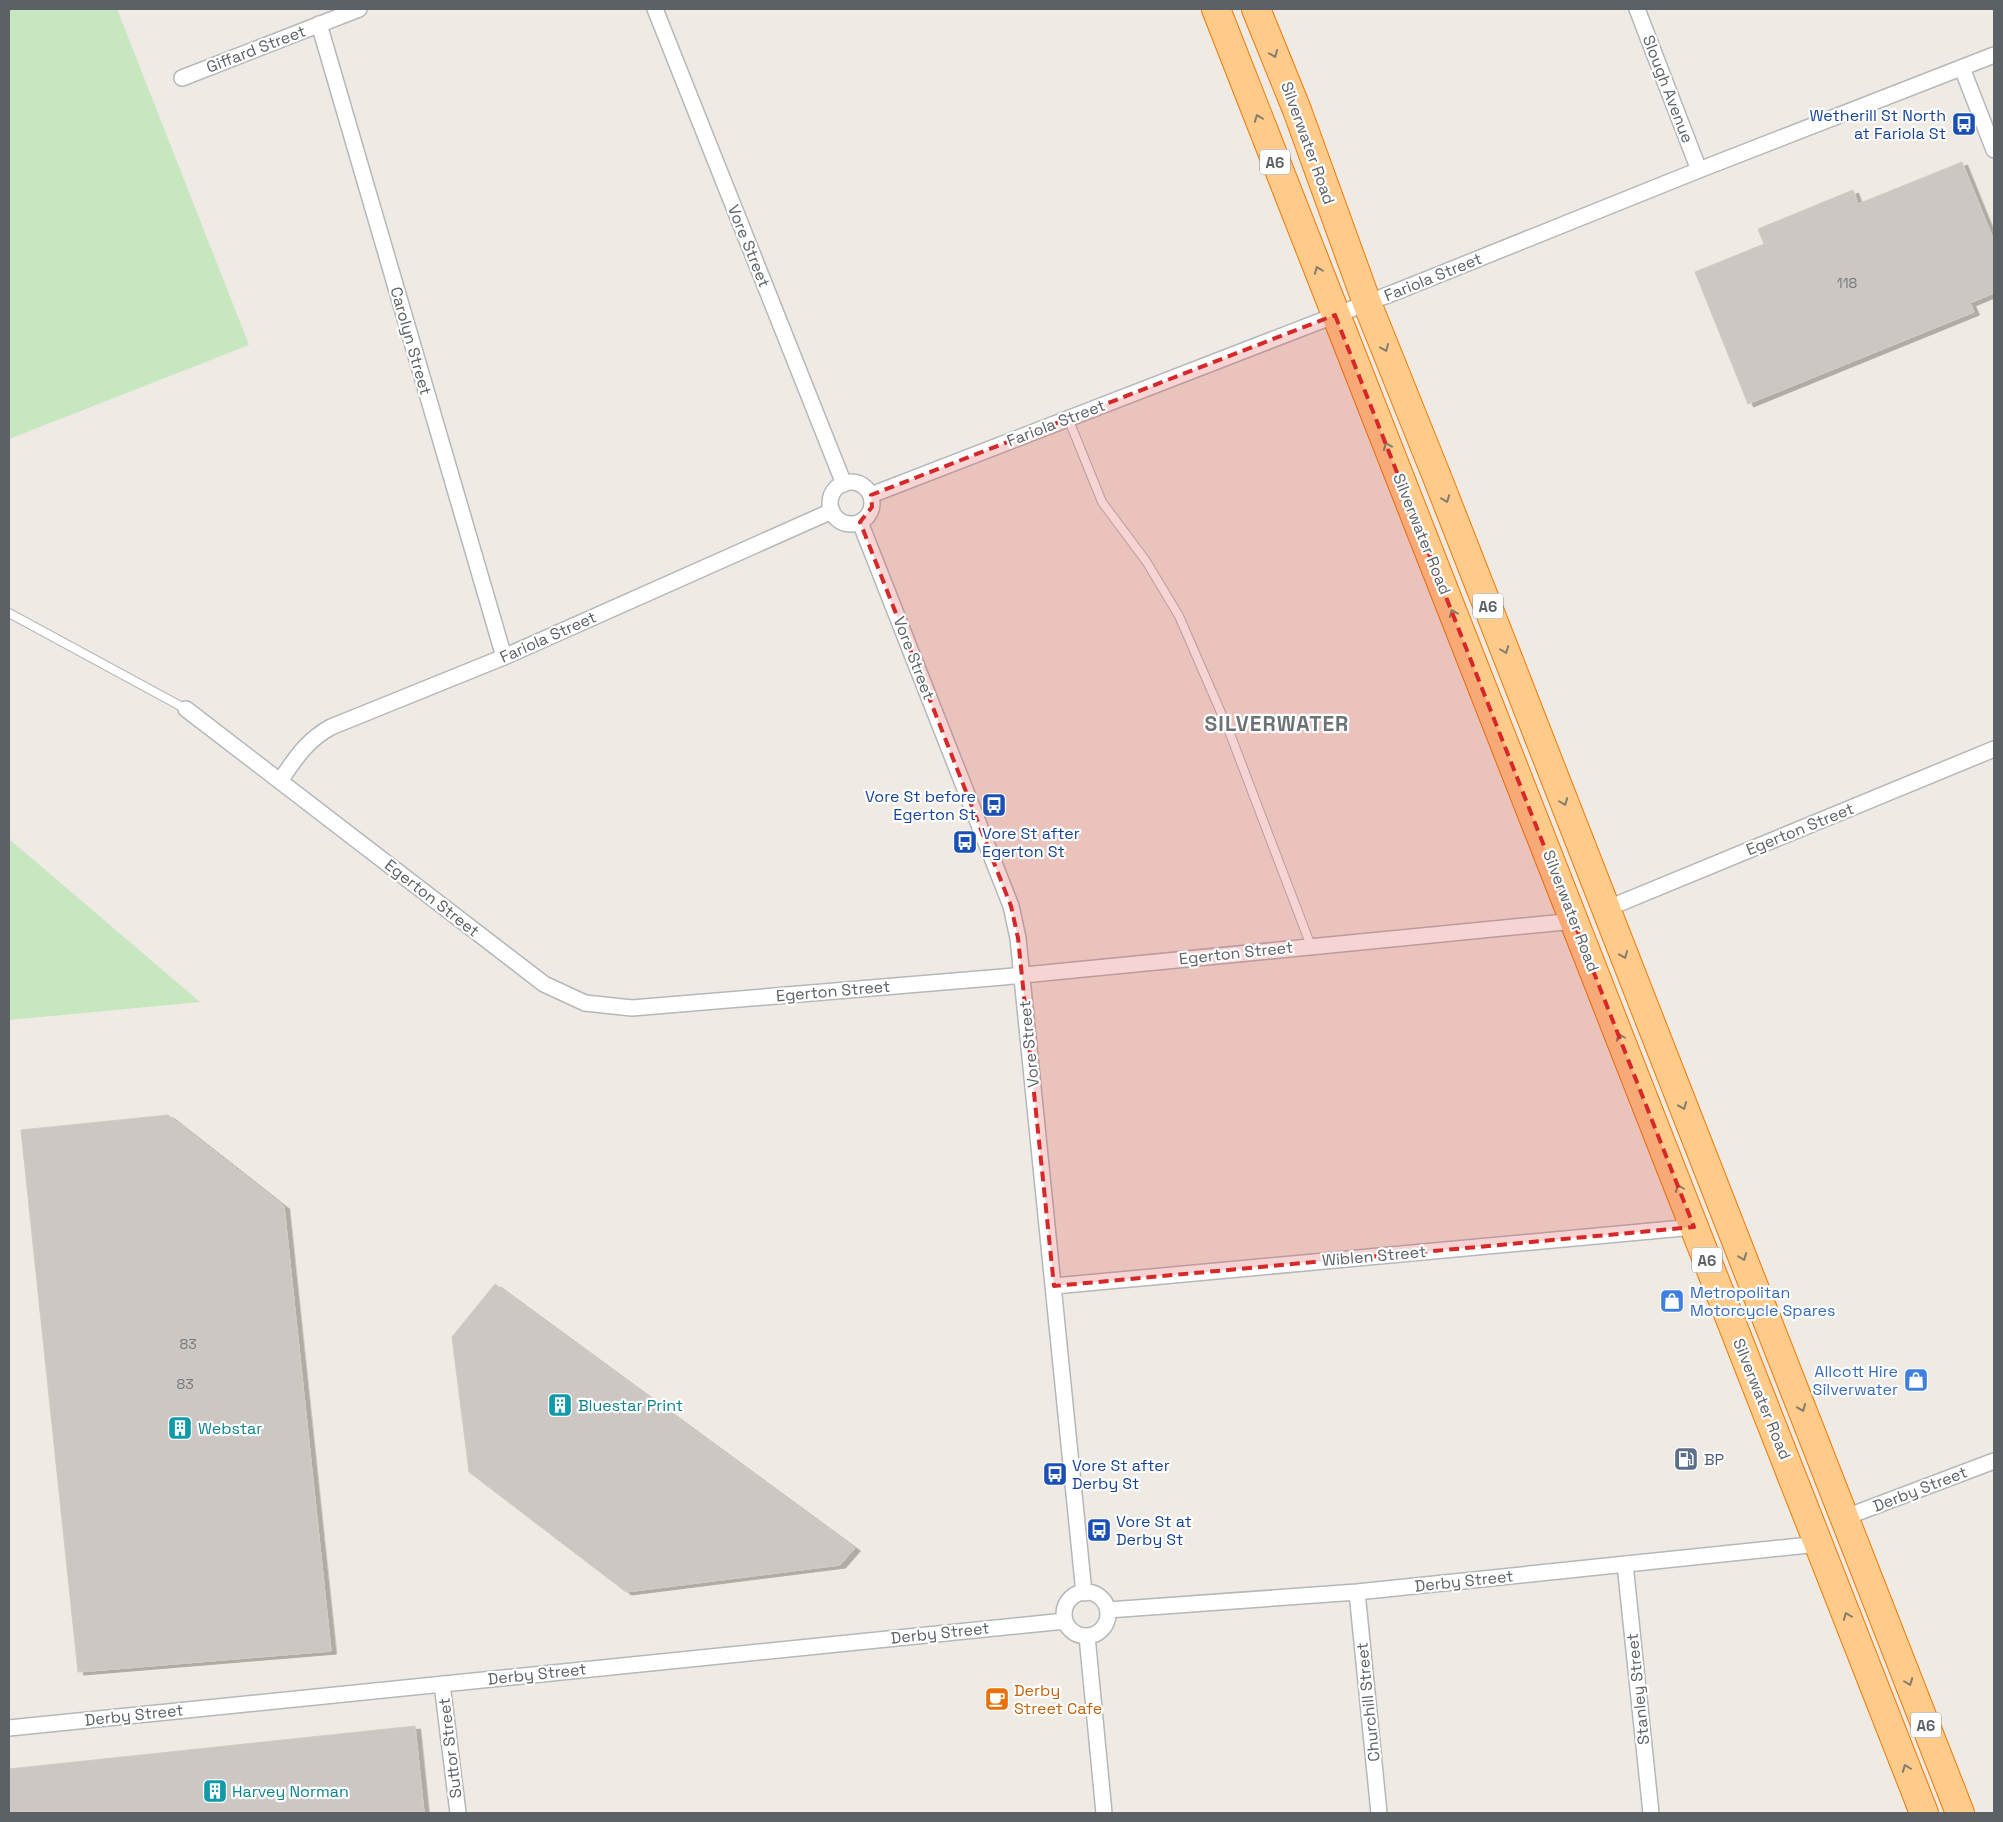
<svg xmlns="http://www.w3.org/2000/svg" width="2003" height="1822" font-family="'Space Grotesk',sans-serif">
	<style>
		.green { fill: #c6e7bf }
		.building { fill: #ccc7c2; stroke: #d4cac1; filter: url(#shadow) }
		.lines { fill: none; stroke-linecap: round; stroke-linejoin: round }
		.lane-casing { stroke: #b4b8bb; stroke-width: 10 }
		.street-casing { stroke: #b4b8bb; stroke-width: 18 }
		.highway-casing { stroke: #f27800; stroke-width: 30 }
		.lane { stroke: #fff; stroke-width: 8 }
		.street { stroke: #fff; stroke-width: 15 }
		.highway { stroke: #ffcb8a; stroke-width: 28 }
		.oneway { stroke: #847c6e }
		.marked { fill: #d62828; fill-opacity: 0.2; stroke: #d62828; stroke-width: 4; stroke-dasharray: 10 6; stroke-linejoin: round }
		.labels { text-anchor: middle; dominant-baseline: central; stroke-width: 4.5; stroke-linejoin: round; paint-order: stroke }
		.number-label { font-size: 14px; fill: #777a7c }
		.shield { fill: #fff; stroke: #8c9093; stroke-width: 1 }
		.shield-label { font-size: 15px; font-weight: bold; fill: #5b6165 }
		.street-label { font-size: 16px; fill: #5b6165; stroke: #fff }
		.transit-label { font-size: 16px; fill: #164399; stroke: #fff; text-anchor: start }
		.shop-label { font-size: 16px; fill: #366cbe; stroke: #fff; text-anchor: start }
		.culture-label { font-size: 16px; fill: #0d838f; stroke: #fff; text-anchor: start }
		.service-label { font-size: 16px; fill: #4e5e75; stroke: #fff; text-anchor: start }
		.food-label { font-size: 16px; fill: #c56008; stroke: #fff; text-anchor: start }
		.district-label { font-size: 21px; font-weight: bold; letter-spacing: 1px; fill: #6c7377; stroke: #fff }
	</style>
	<defs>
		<filter id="shadow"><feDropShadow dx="5.5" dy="3" stdDeviation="0" flood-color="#0004"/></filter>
	</defs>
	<rect width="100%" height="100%" fill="#efeae3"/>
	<!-- green -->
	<path class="green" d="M9,9H117L249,345L9,439Z
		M9,839L200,1002L9,1020Z"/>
	<!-- building -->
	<path class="building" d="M1962,162L1994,241V293L1970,303L1974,312L1748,404L1695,272L1764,244L1758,229L1853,190L1858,204Z
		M168,1115L284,1206L331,1651L78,1672L21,1130Z
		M495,1284L855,1548L840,1565L626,1592L469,1472L452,1337Z
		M415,1726L424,1813H9V1769Z"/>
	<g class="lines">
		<defs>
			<path id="lane" d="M1068,418L1102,502L1146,561L1179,616L1229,731L1311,946
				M9,613L186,709"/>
			<path id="street" d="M655,9L844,484
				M1637,9L1699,170
				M319,24L504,657
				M1962,68L1994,150
				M182,78L359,9
				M830 503a21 21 0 1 1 42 0a21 21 0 1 1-42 0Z
				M871,495L1398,291L1699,170L1994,55
				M860,522L1011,906L1018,938L1084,1593
				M186,709L544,984L585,1003L632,1008L1003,977L1575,921
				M280,781C295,759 307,740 331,727L504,657L832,511
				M1606,909L1994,749
				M1054,1286L1694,1227
				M1846,1517L1994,1461
				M1625,1564L1651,1813
				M1357,1592L1379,1813
				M1064 1614a22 22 0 1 1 44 0a22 22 0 1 1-44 0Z
				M1108,1610L1357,1592L1819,1544
				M1087,1636L1104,1813
				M442,1684L458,1813
				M9,1728L1065,1621"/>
			<path id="highway" d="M1216,9L1924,1813
				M1256,9L1297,110L1367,303L1439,482L1960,1813"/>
		</defs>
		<!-- lane casing -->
		<use href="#lane" class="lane-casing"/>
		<!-- street casing -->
		<use href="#street" class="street-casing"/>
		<!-- highway casing -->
		<use href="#highway" class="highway-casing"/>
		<!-- lane -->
		<use href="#lane" class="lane"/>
		<!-- street -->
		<use href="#street" class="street"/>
		<!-- highway -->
		<use href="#highway" class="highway"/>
	</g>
	<!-- one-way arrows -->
	<defs><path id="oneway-chevron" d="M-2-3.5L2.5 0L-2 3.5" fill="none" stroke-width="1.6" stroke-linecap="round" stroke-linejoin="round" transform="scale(1.25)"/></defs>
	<g class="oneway">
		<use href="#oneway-chevron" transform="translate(1274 54) rotate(68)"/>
		<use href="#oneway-chevron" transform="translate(1258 118) rotate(-111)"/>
		<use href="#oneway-chevron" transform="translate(1318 270) rotate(-111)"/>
		<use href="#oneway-chevron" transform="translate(1385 348) rotate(68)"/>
		<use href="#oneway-chevron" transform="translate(1387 446) rotate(-112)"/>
		<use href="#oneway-chevron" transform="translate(1446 499) rotate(69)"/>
		<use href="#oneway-chevron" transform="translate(1453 613) rotate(-112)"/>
		<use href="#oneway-chevron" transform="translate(1505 650) rotate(69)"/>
		<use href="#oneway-chevron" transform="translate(1564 802) rotate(69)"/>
		<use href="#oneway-chevron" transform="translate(1624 955) rotate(68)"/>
		<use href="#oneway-chevron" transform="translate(1620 1037) rotate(-111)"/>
		<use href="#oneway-chevron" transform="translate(1683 1106) rotate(68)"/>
		<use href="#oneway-chevron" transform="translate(1679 1188) rotate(-111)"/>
		<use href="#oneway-chevron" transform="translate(1743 1257) rotate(69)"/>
		<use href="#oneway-chevron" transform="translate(1802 1408) rotate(68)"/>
		<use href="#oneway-chevron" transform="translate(1847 1616) rotate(-111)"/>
		<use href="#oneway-chevron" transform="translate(1909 1682) rotate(69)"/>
		<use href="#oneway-chevron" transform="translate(1906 1768) rotate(-111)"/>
	</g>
	<!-- marked area -->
	<path class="marked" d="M1335,315L1694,1227L1054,1286L1018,938L1011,906L860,522L872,507L871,495Z"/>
	<!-- icons -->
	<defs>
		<symbol id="bus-square" viewBox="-11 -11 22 22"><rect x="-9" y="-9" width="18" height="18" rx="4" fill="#1a4fb4" stroke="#fff"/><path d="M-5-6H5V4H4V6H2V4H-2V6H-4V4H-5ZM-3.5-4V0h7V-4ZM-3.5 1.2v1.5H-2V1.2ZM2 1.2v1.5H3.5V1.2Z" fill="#fff"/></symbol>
		<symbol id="shop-square" viewBox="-11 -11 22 22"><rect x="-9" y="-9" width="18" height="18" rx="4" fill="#3f7fe0" stroke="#fff"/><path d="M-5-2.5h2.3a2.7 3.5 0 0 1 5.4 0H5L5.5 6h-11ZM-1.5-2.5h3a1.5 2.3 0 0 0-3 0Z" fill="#fff"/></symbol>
		<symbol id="building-square" viewBox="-11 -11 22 22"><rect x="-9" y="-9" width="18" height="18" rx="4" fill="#0f9aa8" stroke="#fff"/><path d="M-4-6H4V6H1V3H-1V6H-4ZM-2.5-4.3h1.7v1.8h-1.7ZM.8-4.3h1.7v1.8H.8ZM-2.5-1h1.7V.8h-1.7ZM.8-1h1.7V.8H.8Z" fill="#fff"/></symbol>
		<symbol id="fuel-square" viewBox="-11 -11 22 22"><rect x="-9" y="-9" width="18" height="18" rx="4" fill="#5c6f8a" stroke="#fff"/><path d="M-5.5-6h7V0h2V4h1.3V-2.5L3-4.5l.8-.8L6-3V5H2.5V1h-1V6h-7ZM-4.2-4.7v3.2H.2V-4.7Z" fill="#fff"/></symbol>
		<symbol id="cafe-square" viewBox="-11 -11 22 22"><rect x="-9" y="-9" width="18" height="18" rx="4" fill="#e8710a" stroke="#fff"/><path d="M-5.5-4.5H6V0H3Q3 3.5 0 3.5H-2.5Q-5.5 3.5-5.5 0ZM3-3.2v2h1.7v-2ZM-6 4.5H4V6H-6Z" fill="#fff"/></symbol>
	</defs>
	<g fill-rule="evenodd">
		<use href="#bus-square" x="1950" y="110" width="28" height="28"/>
		<use href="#bus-square" x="980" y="791" width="28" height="28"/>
		<use href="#bus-square" x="951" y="828" width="28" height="28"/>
		<use href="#shop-square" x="1658" y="1287" width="28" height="28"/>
		<use href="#shop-square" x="1902" y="1366" width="28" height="28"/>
		<use href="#building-square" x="546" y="1391" width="28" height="28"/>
		<use href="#building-square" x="166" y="1414" width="28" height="28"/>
		<use href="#fuel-square" x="1672" y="1445" width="28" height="28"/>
		<use href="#bus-square" x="1041" y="1460" width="28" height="28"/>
		<use href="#bus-square" x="1085" y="1516" width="28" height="28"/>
		<use href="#cafe-square" x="983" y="1685" width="28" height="28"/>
		<use href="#building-square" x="201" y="1777" width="28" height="28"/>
	</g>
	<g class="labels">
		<!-- number labels -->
		<g class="number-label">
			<text x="1847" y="283">118</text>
			<text x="188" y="1344">83</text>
			<text x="185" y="1384">83</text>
		</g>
		<!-- shield labels -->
		<g class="shield">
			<rect x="1260" y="149.5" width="30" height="25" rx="4"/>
			<rect x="1473" y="593.5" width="30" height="25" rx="4"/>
			<rect x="1692" y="1247.5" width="30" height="25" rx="4"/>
			<rect x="1911" y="1712.5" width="30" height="25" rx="4"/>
		</g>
		<g class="shield-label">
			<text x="1275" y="162">A6</text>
			<text x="1488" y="606">A6</text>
			<text x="1707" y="1260">A6</text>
			<text x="1926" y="1725">A6</text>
		</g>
		<!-- street labels -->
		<g class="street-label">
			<text transform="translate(256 49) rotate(-21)">Giffard Street</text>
			<text transform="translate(1668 89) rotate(69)">Slough Avenue</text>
			<text transform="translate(1308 143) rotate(70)">Silverwater Road</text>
			<text transform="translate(749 246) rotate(68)">Vore Street</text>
			<text transform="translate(1433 277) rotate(-22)">Fariola Street</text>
			<text transform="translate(411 341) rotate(74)">Carolyn Street</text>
			<text transform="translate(1056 423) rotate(-21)">Fariola Street</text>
			<text transform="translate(1422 534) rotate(68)">Silverwater Road</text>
			<text transform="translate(548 637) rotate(-24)">Fariola Street</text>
			<text transform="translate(914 658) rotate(69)">Vore Street</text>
			<text transform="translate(1800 829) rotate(-22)">Egerton Street</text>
			<text transform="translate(432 898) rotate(38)">Egerton Street</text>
			<text transform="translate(1571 911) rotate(69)">Silverwater Road</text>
			<text transform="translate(1236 953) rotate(-6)">Egerton Street</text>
			<text transform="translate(833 991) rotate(-5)">Egerton Street</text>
			<text transform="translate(1029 1044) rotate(-96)">Vore Street</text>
			<text transform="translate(1374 1256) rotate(-5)">Wiblen Street</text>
			<text transform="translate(1762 1399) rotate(68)">Silverwater Road</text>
			<text transform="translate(1920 1489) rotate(-21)">Derby Street</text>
			<text transform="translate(1464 1581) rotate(-6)">Derby Street</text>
			<text transform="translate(940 1633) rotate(-6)">Derby Street</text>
			<text transform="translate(537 1674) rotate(-6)">Derby Street</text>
			<text transform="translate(1638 1689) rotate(-96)">Stanley Street</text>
			<text transform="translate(1368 1702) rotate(-96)">Churchill Street</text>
			<text transform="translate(134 1715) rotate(-6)">Derby Street</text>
			<text transform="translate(450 1748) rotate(-97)">Suttor Street</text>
		</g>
		<!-- transit labels -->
		<g class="transit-label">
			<text x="1946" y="115" text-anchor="end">Wetherill St North<tspan x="1946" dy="18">at Fariola St</tspan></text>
			<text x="976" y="796" text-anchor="end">Vore St before<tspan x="976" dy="18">Egerton St</tspan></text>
			<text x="982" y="833">Vore St after<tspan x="982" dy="18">Egerton St</tspan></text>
			<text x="1072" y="1465">Vore St after<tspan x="1072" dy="18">Derby St</tspan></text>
			<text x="1116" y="1521">Vore St at<tspan x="1116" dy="18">Derby St</tspan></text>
		</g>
		<!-- shop labels -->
		<g class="shop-label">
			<text x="1690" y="1292">Metropolitan<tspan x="1690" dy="18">Motorcycle Spares</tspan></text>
			<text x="1898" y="1371" text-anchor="end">Allcott Hire<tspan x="1898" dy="18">Silverwater</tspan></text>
		</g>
		<!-- culture labels -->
		<g class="culture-label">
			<text x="578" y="1405">Bluestar Print</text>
			<text x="198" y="1428">Webstar</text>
			<text x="232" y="1791">Harvey Norman</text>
		</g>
		<!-- service labels -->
		<g class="service-label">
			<text x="1704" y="1459">BP</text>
		</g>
		<!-- food labels -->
		<g class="food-label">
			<text x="1014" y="1690">Derby<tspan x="1014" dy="18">Street Cafe</tspan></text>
		</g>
		<!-- district labels -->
		<g class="district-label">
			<text x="1277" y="723">SILVERWATER</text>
		</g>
	</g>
	<!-- border -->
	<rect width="2003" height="1822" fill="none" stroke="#5b6165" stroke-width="20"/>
</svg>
